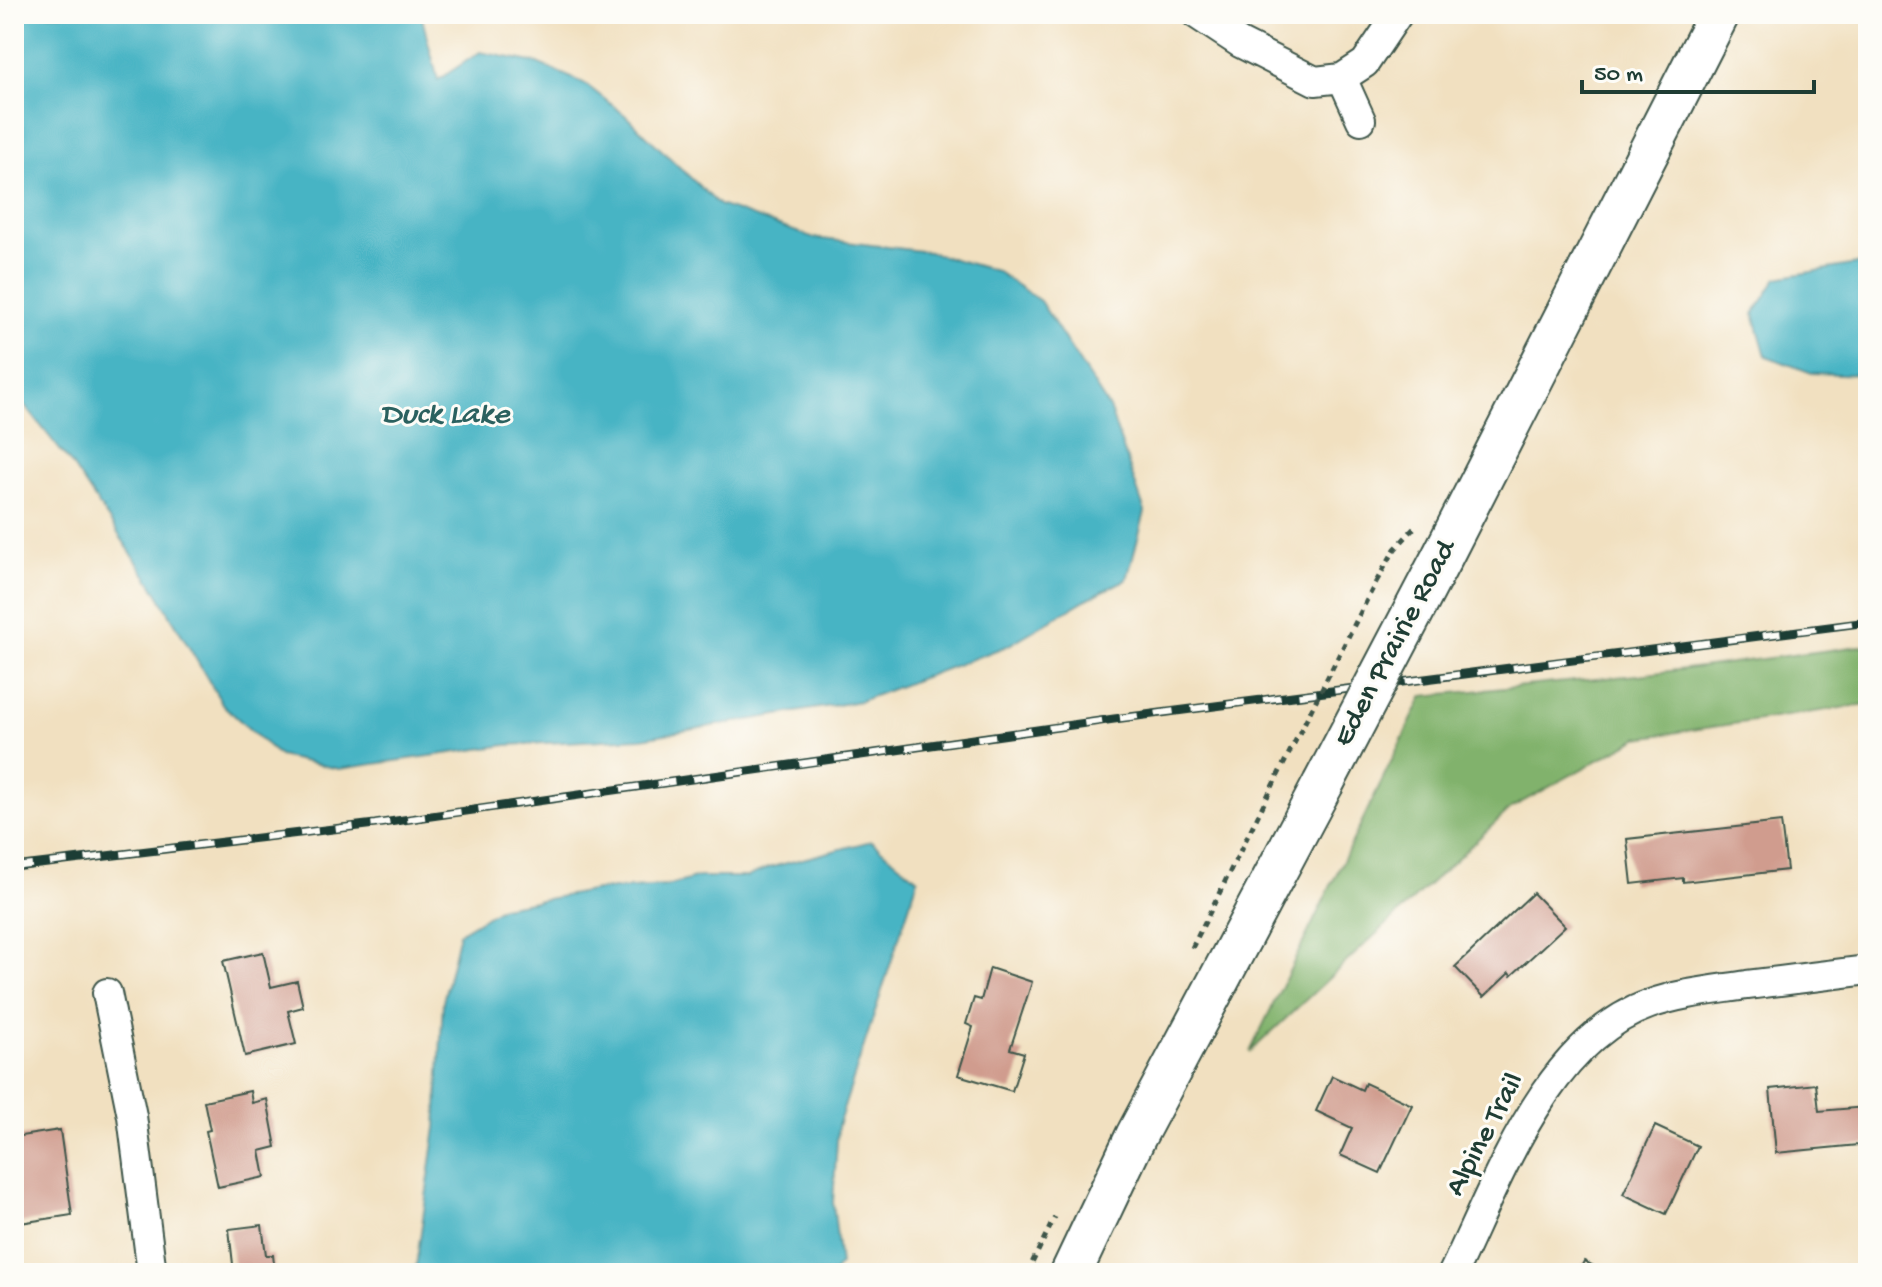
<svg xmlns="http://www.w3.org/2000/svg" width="1882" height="1287" font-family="'Gochi Hand',sans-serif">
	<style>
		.forest { fill: #81b26c; stroke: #507850; stroke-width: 2 }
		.water { fill: #47b4c4; stroke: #33787c; stroke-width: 2 }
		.building { fill: #d09c8e }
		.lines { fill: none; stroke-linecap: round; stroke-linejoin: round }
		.minor-casing { stroke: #3e5549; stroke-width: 32 }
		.secondary-casing { stroke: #3e5549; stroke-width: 44 }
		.path { stroke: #3e5549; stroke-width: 5; stroke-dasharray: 6 6; stroke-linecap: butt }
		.minor { stroke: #fff; stroke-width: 28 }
		.secondary { stroke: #fff; stroke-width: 40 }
		.rail-casing { stroke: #1f3d34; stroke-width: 9 }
		.rail { stroke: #fdfcf7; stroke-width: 6; stroke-dasharray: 18; stroke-linecap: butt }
		.secondary-bridge-casing { stroke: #3e5549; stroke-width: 44; stroke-linecap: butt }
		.path-bridge { stroke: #3e5549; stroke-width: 5; stroke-dasharray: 6 6; stroke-linecap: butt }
		.secondary-bridge { stroke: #fff; stroke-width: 40 }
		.labels { text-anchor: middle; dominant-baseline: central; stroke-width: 6; stroke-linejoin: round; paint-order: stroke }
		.street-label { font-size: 30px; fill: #1f3d34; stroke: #fdfcf7 }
		.water-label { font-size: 32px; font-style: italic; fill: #2b615f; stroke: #fdfcf7 }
	</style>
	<rect width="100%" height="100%" fill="#fdfcf7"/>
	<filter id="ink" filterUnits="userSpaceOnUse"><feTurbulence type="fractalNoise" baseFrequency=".0125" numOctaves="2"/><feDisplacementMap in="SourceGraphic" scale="16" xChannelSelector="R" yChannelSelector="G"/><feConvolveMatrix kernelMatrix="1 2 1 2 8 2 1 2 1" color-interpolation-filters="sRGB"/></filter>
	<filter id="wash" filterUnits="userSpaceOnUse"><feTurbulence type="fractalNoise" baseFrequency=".006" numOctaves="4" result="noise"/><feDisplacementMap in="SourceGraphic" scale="32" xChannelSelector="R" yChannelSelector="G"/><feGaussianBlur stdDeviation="1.8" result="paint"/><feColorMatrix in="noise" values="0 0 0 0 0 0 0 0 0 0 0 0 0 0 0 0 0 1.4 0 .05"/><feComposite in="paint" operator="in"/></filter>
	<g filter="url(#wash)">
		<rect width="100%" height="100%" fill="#f1e0c0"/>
		<!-- forest -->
		<path class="forest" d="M1868,645V704L1638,738L1511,808L1250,1052L1423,696L1647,674Z"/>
		<!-- water -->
		<path class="water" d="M14,14H421L438,80L480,52L537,63L584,83L625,115L719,205L814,238L929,252L996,271L1040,301L1109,408L1145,512L1127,579L1085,600L1007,646L860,701L642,738L507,745L339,769L279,756L223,705L152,584L72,465L14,392Z
			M1868,262V375L1812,373L1766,356L1754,314L1777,278Z
			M871,841L918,879L838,1126L833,1202L840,1265L834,1273H415L436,1128L443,1002L459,933L502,907L597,890L666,886L699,877H747L768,868Z"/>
		<g id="blocks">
			<!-- building -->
			<path class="building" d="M1781,822L1787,870L1683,882V878L1632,884L1627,839Z
				M1533,893L1565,926L1511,976L1509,973L1484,997L1455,967Z
				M263,952L271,987L297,981L303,1007L288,1011L296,1044L245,1056L223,961Z
				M990,968L1032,982L1010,1049L1024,1053L1012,1091L958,1075L973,1027L966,1024L974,998L981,1000Z
				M1332,1076L1362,1090L1365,1083L1412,1105L1380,1173L1340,1155L1352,1128L1316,1111Z
				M1816,1084L1819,1111L1866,1107L1868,1144L1776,1153L1770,1089Z
				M250,1091L252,1103L267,1099L276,1147L260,1151L265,1177L218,1187L206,1131L210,1130L204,1101Z
				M1655,1126L1698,1146L1666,1214L1623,1194Z
				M60,1130L72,1215L20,1223L14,1179V1137Z
				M262,1225L266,1255H273L275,1273H234L229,1229Z
				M1584,1261L1607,1273H1578Z"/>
		</g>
	</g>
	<g filter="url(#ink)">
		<use href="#blocks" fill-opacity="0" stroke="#3e5549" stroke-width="2"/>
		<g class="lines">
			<defs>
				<path id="minor" d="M1196,14L1240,43L1315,81L1342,78L1365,63L1398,14
					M1342,78L1361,120
					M107,993L132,1116L152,1273
					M1453,1273C1498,1181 1546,1040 1650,1004C1681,993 1714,990 1747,985C1787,980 1828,975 1868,970"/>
				<path id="secondary" d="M1441,559L1719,14
					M1071,1273L1136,1136L1323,784"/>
			</defs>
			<!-- minor casing -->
			<use href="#minor" class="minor-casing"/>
			<!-- secondary casing -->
			<use href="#secondary" class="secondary-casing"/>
			<!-- path -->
			<path class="path" d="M1376,582L1395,549L1415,527
				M1192,948L1272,787
				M1027,1273L1055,1217"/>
			<!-- minor -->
			<use href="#minor" class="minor"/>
			<!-- secondary -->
			<use href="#secondary" class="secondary"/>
			<defs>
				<path id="rail" d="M14,867L375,824L1114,719L1868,622"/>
			</defs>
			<!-- rail casing -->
			<use href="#rail" class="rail-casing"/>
			<!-- rail -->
			<use href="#rail" class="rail"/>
			<defs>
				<path id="secondary-bridge" d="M1323,784L1441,559"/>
			</defs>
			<!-- secondary-bridge casing -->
			<use href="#secondary-bridge" class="secondary-bridge-casing"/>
			<!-- path-bridge -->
			<path class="path-bridge" d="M1272,787L1376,582"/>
			<!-- secondary-bridge -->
			<use href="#secondary-bridge" class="secondary-bridge"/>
		</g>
	</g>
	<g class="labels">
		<!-- street labels -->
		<g class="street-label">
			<text transform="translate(1396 644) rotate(-62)">Eden Prairie Road</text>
			<text transform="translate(1486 1135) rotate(-62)">Alpine Trail</text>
		</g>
		<!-- water labels -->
		<g class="water-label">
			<text x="445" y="416">Duck Lake</text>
		</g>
	</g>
	<!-- margin -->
	<rect width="1882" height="1287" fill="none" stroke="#fdfcf7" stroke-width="48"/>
	<!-- scale -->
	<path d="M1582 80v12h232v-12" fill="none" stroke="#1f3d34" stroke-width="4"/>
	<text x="1594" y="80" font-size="24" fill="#1f3d34" stroke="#fdfcf7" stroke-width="6" paint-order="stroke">50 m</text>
</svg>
